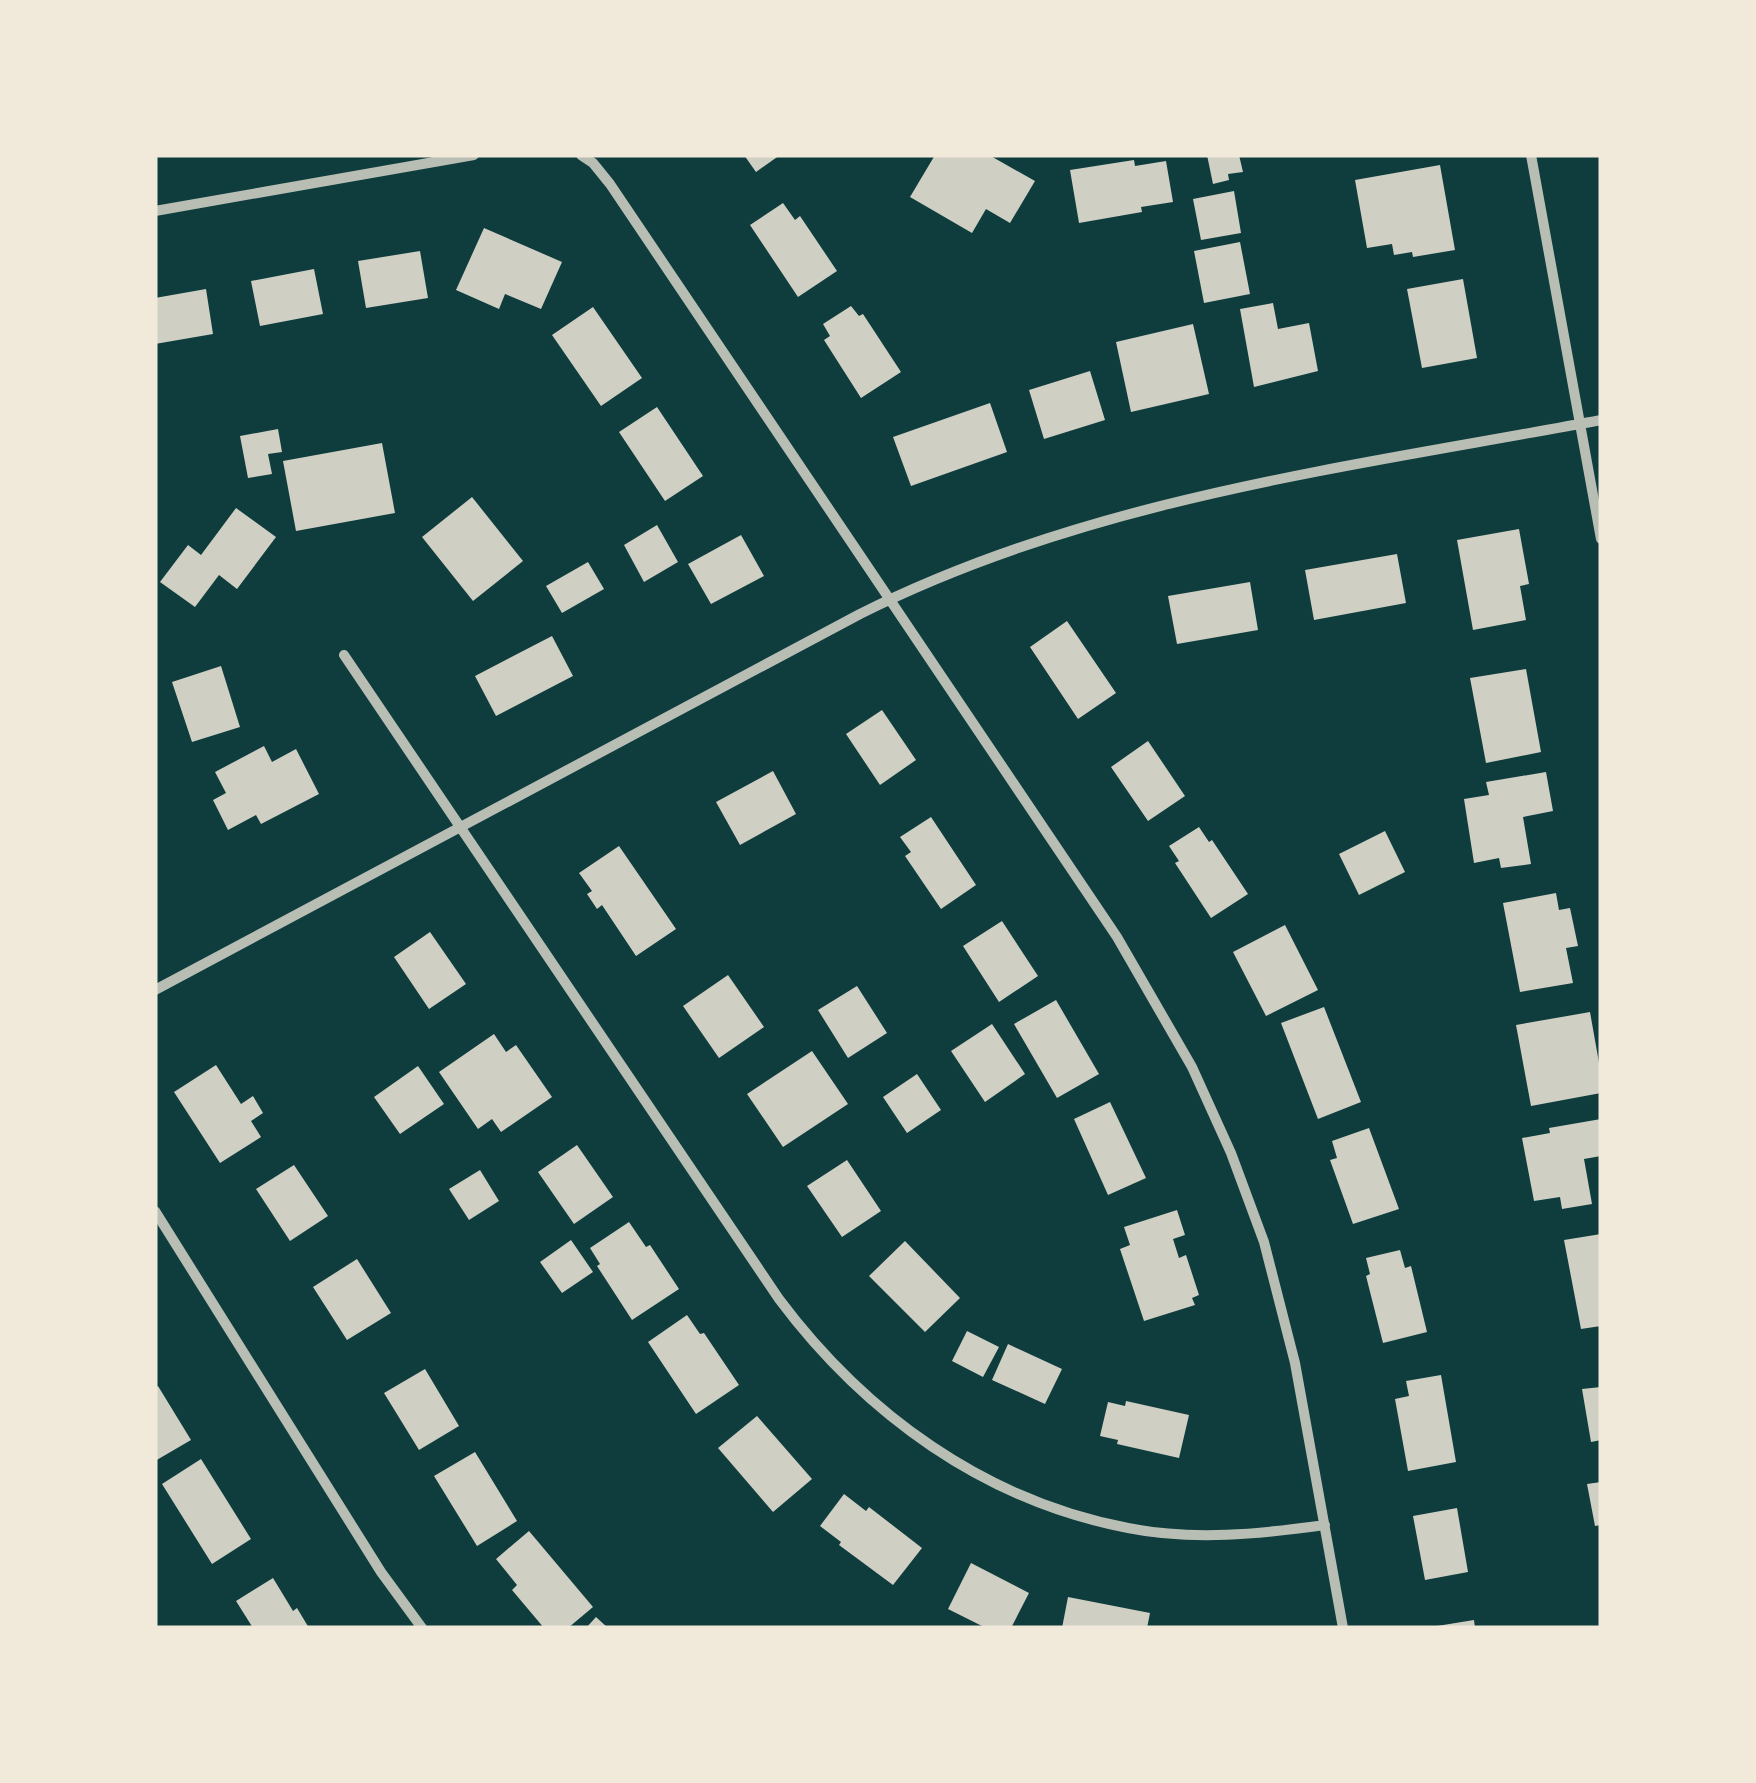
<svg xmlns="http://www.w3.org/2000/svg" width="1756" height="1783" font-family="Poppins,sans-serif">
	<style>
		.building { fill: #cfcfc3 }
		.lines { fill: none; stroke-linecap: round; stroke-linejoin: round }
		.minor { stroke: #b8beb3; stroke-width: 10 }
	</style>
	<rect width="100%" height="100%" fill="#0f3d3e"/>
	<!-- building -->
	<path class="building" d="M744,155H780L756,172Z
		M935,155H989L1035,181L1010,223L986,209L972,233L910,197Z
		M1207,155H1239L1243,172L1228,174L1229,180L1213,184Z
		M1134,160L1135,166L1166,161L1173,202L1141,207L1142,212L1079,223L1070,170Z
		M1440,165L1455,250L1413,257L1412,252L1394,255L1392,244L1367,248L1355,180Z
		M1234,191L1241,233L1201,240L1193,199Z
		M783,203L795,220L800,216L837,271L798,297L750,225Z
		M484,228L562,262L541,309L505,294L499,309L456,290Z
		M1240,242L1250,294L1204,303L1194,251Z
		M420,251L428,298L366,308L358,261Z
		M314,269L323,314L260,326L251,281Z
		M1463,279L1477,358L1422,368L1407,289Z
		M206,289L213,334L155,344V298Z
		M1273,303L1278,329L1309,323L1318,371L1254,387L1240,309Z
		M851,306L859,316L863,314L901,372L861,398L824,340L830,336L823,324Z
		M593,307L642,378L601,406L552,335Z
		M1193,324L1209,394L1131,412L1116,342Z
		M1090,371L1105,420L1044,439L1029,390Z
		M990,403L1007,452L911,486L893,437Z
		M657,407L703,476L665,501L619,432Z
		M278,429L282,452L268,454L272,474L248,478L240,436Z
		M382,443L395,513L296,531L283,461Z
		M472,497L523,561L473,601L422,537Z
		M236,508L276,537L237,589L219,575L195,607L160,582L188,545L201,555Z
		M657,525L678,562L644,582L624,545Z
		M1519,529L1529,584L1520,586L1526,620L1473,630L1457,540Z
		M741,535L764,576L711,604L688,564Z
		M1397,554L1406,603L1314,620L1305,570Z
		M588,562L604,589L562,613L546,586Z
		M1250,582L1258,630L1177,644L1168,596Z
		M1067,621L1116,693L1078,719L1030,647Z
		M552,636L573,676L496,716L475,676Z
		M221,666L240,727L192,742L172,682Z
		M1526,669L1541,752L1486,763L1470,678Z
		M882,710L916,760L880,785L846,734Z
		M1148,741L1185,796L1148,821L1111,767Z
		M264,746L272,762L296,749L319,794L261,824L256,815L228,830L213,800L226,793L215,772Z
		M773,771L796,814L740,845L716,802Z
		M1546,772L1553,811L1523,817L1531,864L1501,868L1499,858L1474,863L1464,799L1489,795L1486,782Z
		M931,817L976,885L941,909L905,856L911,852L900,837Z
		M1199,827L1209,842L1212,840L1248,894L1211,918L1175,863L1179,861L1169,846Z
		M1385,831L1405,872L1359,895L1339,854Z
		M619,846L676,929L636,956L602,905L597,909L587,894L592,891L579,873Z
		M1556,893L1559,910L1570,908L1578,946L1566,948L1573,983L1520,992L1503,903Z
		M1002,921L1038,976L999,1002L963,946Z
		M1285,925L1318,990L1266,1016L1233,952Z
		M430,932L466,984L429,1009L394,957Z
		M728,975L764,1027L719,1058L683,1006Z
		M857,986L887,1033L848,1058L818,1010Z
		M1056,1000L1099,1074L1057,1098L1014,1024Z
		M1324,1007L1361,1102L1318,1119L1281,1023Z
		M1590,1012L1601,1074V1093L1531,1106L1516,1025Z
		M992,1024L1025,1074L985,1102L951,1051Z
		M494,1034L506,1052L516,1045L552,1097L501,1132L492,1119L478,1129L439,1072Z
		M812,1051L848,1104L783,1147L747,1094Z
		M216,1065L241,1104L253,1096L263,1113L251,1121L261,1137L220,1163L174,1092Z
		M418,1066L444,1104L400,1134L374,1097Z
		M917,1074L941,1110L907,1133L883,1097Z
		M1110,1102L1146,1178L1108,1195L1074,1119Z
		M1601,1119V1156L1584,1159L1592,1204L1562,1209L1560,1197L1534,1201L1522,1138L1550,1133L1549,1128Z
		M1369,1128L1399,1209L1353,1224L1330,1160L1337,1158L1332,1141Z
		M577,1145L613,1197L574,1224L538,1172Z
		M847,1160L881,1211L842,1237L807,1186Z
		M294,1165L328,1216L290,1241L256,1189Z
		M480,1170L499,1201L469,1220L449,1189Z
		M1177,1210L1185,1235L1173,1239L1179,1258L1186,1255L1199,1295L1192,1298L1195,1305L1144,1321L1120,1249L1130,1245L1124,1227Z
		M629,1222L646,1247L650,1245L679,1289L632,1320L597,1266L600,1264L590,1248Z
		M1601,1234V1326L1581,1329L1564,1240Z
		M571,1240L593,1272L562,1293L540,1262Z
		M905,1241L960,1298L925,1332L869,1276Z
		M1400,1250L1405,1268L1411,1266L1427,1332L1383,1343L1366,1276L1370,1274L1366,1258Z
		M357,1259L391,1313L347,1340L313,1287Z
		M687,1315L700,1334L704,1333L739,1385L696,1414L648,1342Z
		M967,1331L999,1347L983,1377L952,1361Z
		M1008,1344L1062,1369L1045,1404L992,1380Z
		M425,1369L459,1426L419,1450L384,1393Z
		M1441,1375L1456,1462L1408,1471L1395,1399L1409,1396L1406,1381Z
		M158,1386L191,1440L155,1461V1388Z
		M1601,1387V1440L1591,1442L1582,1389Z
		M1126,1401L1189,1415L1179,1458L1117,1444L1118,1440L1100,1436L1108,1402L1125,1406Z
		M757,1416L812,1479L773,1512L718,1448Z
		M475,1452L517,1521L477,1546L434,1476Z
		M201,1459L251,1539L212,1564L162,1484Z
		M1601,1482V1525L1595,1526L1587,1484Z
		M844,1494L866,1511L869,1507L922,1548L893,1585L839,1545L841,1542L820,1526Z
		M1457,1508L1468,1572L1425,1580L1413,1516Z
		M529,1531L593,1607L568,1628H544L512,1590L517,1585L496,1559Z
		M971,1563L1029,1593L1011,1628H986L948,1609Z
		M273,1578L293,1611L297,1608L309,1628H253L236,1601Z
		M1068,1597L1150,1613L1147,1628H1062Z
		M596,1617L608,1628H586Z
		M1474,1620L1475,1628H1437V1626Z"/>
	<g class="lines">
		<!-- minor -->
		<path class="minor" d="M581,155L593,163L610,184L1117,937L1192,1067L1231,1153L1264,1242L1295,1363L1343,1628
			M1531,155L1601,539
			M155,211L474,155
			M344,655L779,1299C865,1414 985,1501 1128,1528C1193,1541 1260,1534 1325,1525
			M155,990L860,614C1090,498 1351,467 1601,420
			M155,1211L381,1572L422,1628"/>
	</g>
	<!-- border -->
	<rect width="1756" height="1783" fill="none" stroke="#f1e9da" stroke-width="315"/>
</svg>
